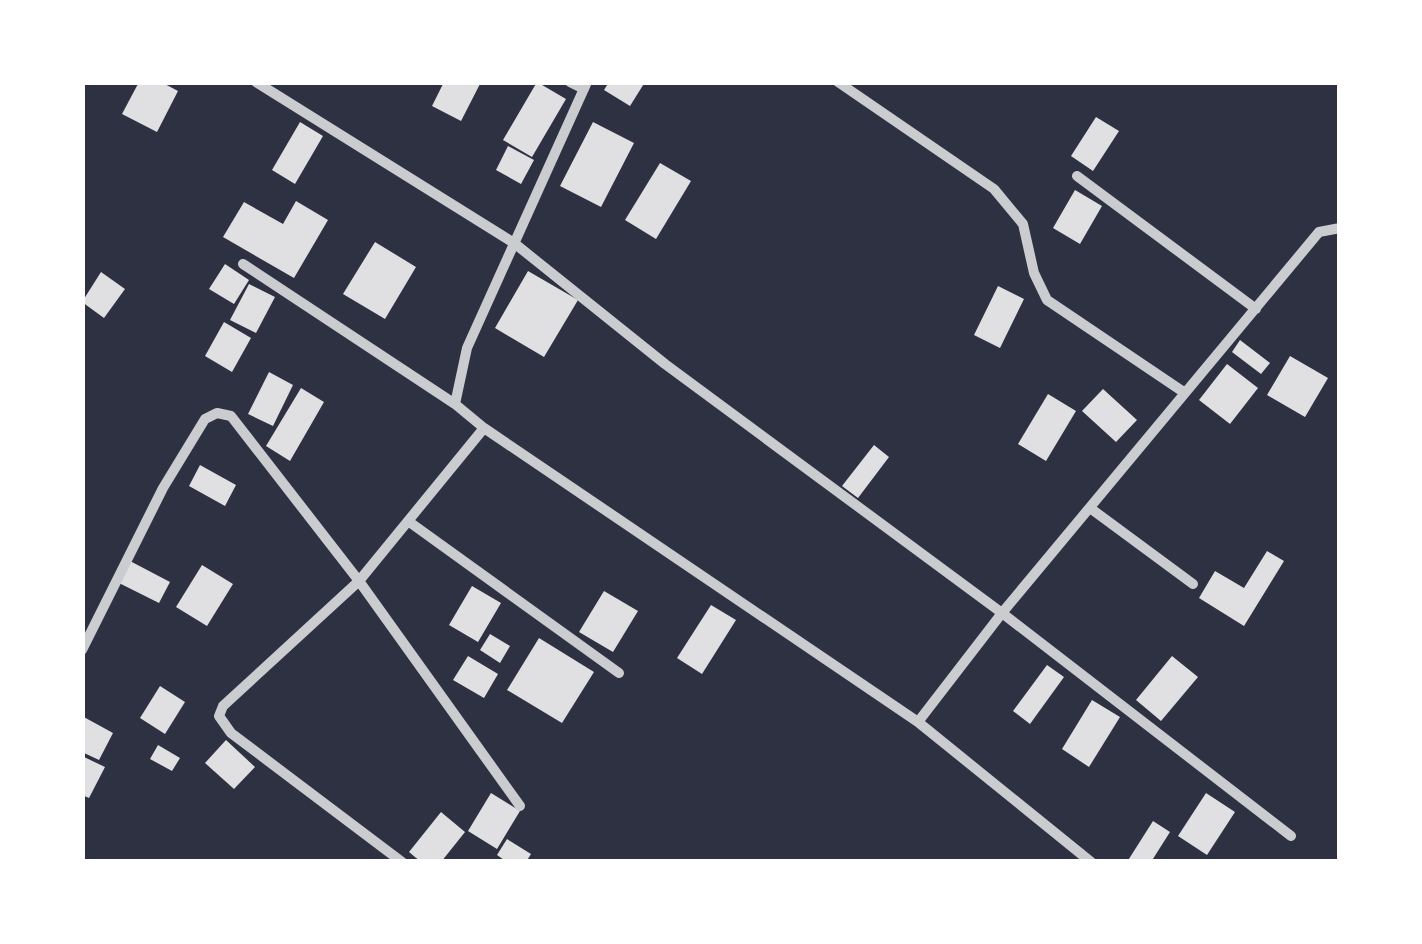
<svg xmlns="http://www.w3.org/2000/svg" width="1422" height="944" font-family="'Fira Sans Condensed',sans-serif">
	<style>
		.building { fill: #e0e0e3 }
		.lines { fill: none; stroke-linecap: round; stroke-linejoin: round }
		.minor { stroke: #caccd0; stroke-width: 10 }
	</style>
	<rect width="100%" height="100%" fill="#2d3142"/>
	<!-- building -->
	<path class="building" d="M139,82H161L178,91L157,132L122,114Z
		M444,82H481L461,121L432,106Z
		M537,82L566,99L532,157L503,140Z
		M609,82H645L630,106L604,90Z
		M1096,117L1119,131L1093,171L1071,156Z
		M300,122L323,136L295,184L272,170Z
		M593,122L634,143L601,207L560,186Z
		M508,146L534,160L521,184L496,170Z
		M660,163L691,181L656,239L625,220Z
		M1075,190L1102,206L1080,244L1053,228Z
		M296,201L328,220L294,278L223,237L244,202L283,224Z
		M375,242L416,267L385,319L343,294Z
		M225,264L249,280L234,304L209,289Z
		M528,271L578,300L544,357L495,328Z
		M101,272L125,289L104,318L82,302Z
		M249,284L275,297L256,333L230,320Z
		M998,286L1024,299L1000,348L974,335Z
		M224,322L251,338L232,372L205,356Z
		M1240,340L1270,363L1261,374L1232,352Z
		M1290,356L1328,378L1305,417L1267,395Z
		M1227,364L1258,388L1230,424L1199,400Z
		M269,372L293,385L273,426L248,414Z
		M301,388L324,402L290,461L266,446Z
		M1103,389L1137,420L1116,442L1082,411Z
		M1048,394L1076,411L1046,461L1018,444Z
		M874,445L889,457L858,498L842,486Z
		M200,465L236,485L225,506L189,486Z
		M1267,551L1284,561L1244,626L1199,598L1215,571L1244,588Z
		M130,561L170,582L159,603L119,583Z
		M202,565L233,584L207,626L176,607Z
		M472,586L501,603L478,642L449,625Z
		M604,591L638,611L613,652L579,632Z
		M711,605L736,620L702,674L677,658Z
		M490,634L510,646L500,663L480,650Z
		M539,638L594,672L562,723L507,690Z
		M468,656L498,674L484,698L453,680Z
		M1172,656L1198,677L1161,721L1136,700Z
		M1047,665L1064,677L1030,724L1013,711Z
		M160,686L185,702L165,734L140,718Z
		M1092,700L1120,717L1089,767L1062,749Z
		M82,716L113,733L99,760L82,752Z
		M226,740L255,767L234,789L205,763Z
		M158,745L180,758L172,771L150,759Z
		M82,756L105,767L89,798L82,795Z
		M491,793L520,811L497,849L468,831Z
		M1206,793L1235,812L1207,855L1178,836Z
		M441,812L465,832L441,862H421L409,852Z
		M1153,821L1170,832L1151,862H1127Z
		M507,839L531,854L526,862H507L497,855Z"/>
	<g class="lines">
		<!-- minor -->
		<path class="minor" d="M256,82L514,243L665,364L1002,613L1291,836
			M570,82L584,89
			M587,82L467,348L455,404L484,428L918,722L1002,613L1319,232L1340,228
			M838,82L994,189L1023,224L1034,273L1047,300L1185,393
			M1077,176L1256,309
			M243,264L455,404
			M1090,508L1193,584
			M408,521L619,673
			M82,650L163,488L205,419L217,413L231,416L359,581L520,806
			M918,722L1091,862
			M402,862L231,733L219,716L223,706L359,581L484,428"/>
	</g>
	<!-- border -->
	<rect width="1422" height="944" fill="none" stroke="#ffffff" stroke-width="170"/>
</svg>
